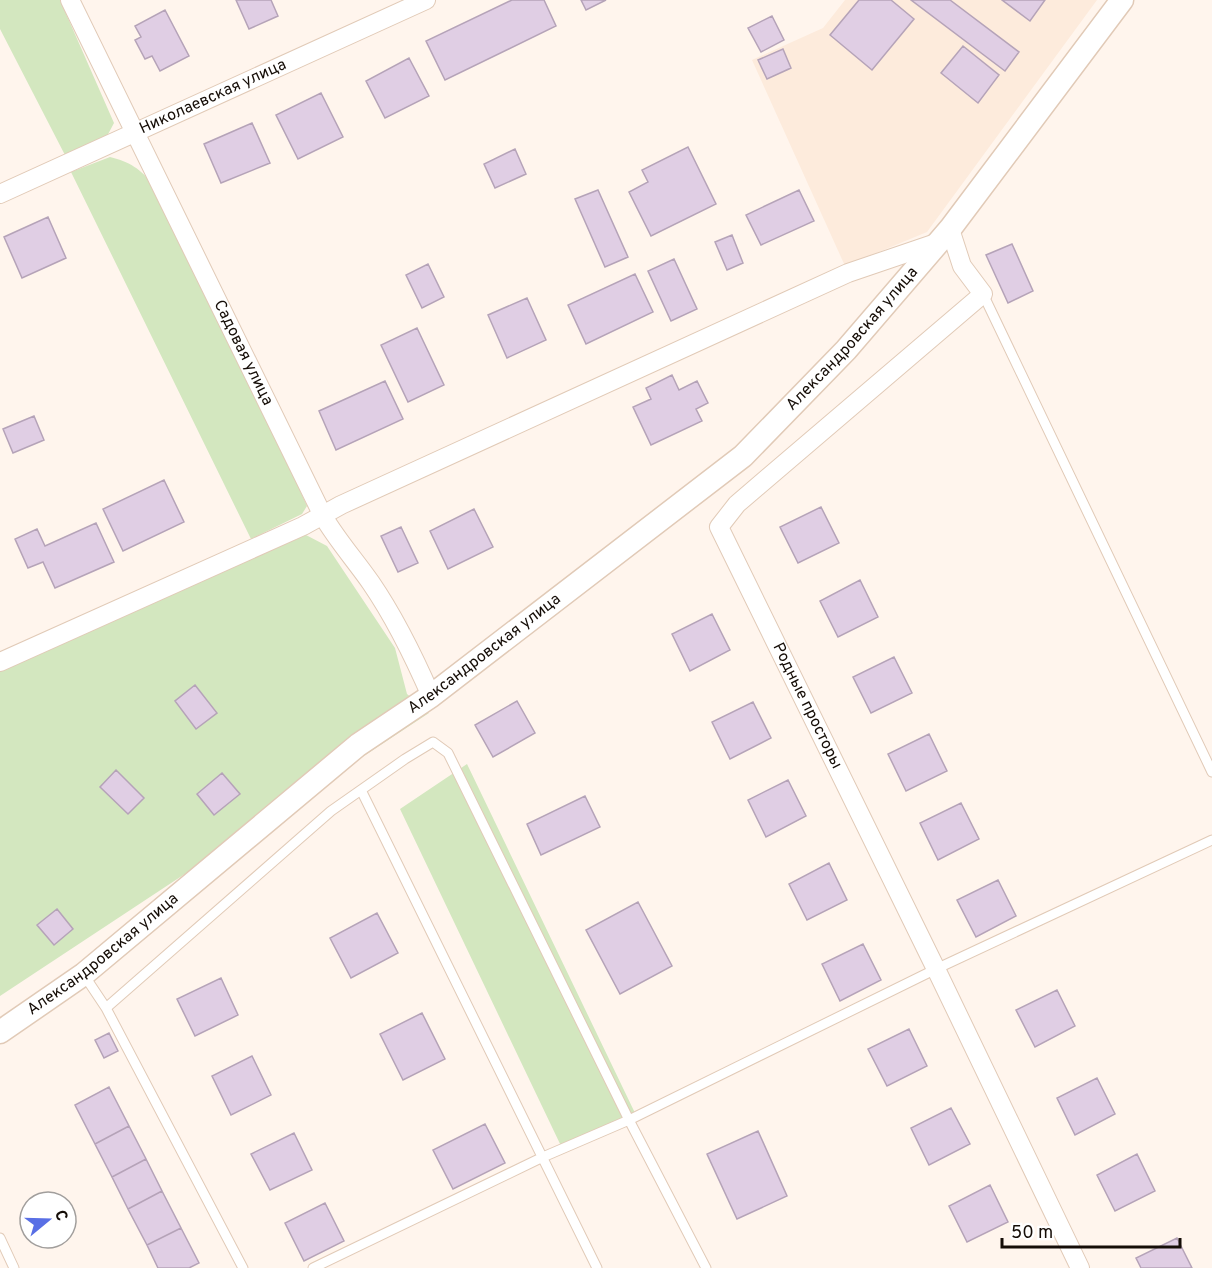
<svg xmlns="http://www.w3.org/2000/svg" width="1212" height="1268" font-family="Overpass,sans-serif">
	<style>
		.built { fill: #fdebdc }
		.green { fill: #d3e7bf }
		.building { fill: #e0cee4; stroke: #b5a3b8; stroke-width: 1.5 }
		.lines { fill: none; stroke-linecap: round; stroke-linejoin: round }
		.service-casing { stroke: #e1cab7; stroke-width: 11 }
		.minor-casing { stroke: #e1cab7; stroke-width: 20 }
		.tertiary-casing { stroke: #e1cab7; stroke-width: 25 }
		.service { stroke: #fff; stroke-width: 9 }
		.minor { stroke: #fff; stroke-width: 18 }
		.tertiary { stroke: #fff; stroke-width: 22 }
		.labels { text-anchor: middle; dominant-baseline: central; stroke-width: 4.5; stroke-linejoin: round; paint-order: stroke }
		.street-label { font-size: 16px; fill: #150d07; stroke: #fff }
	</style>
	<rect width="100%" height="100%" fill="#fff5ed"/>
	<!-- built -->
	<path class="built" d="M845,0H1097L927,232L845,266L752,60L823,28Z"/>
	<!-- green -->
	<path class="green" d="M0,0H60L114,123L106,138L66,157L0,29Z
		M110,157C130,162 141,169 153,185L249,377L307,506L302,514L251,539L71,172Z
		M306,535L327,546L395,648L407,694L429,713L0,996V668Z
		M467,764L635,1113L562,1148L400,809Z"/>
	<!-- building -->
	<path class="building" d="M236,0H271L278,16L249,29Z
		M512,0H544L556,26L445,80L426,41Z
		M581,0H606L586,10Z
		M859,0H891L914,19L872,70L830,35Z
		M911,0H950L1019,52L1005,71Z
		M1002,0H1045L1030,21Z
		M165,10L189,56L160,71L152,56L145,59L135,40L141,37L135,26Z
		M772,16L784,40L761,52L748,28Z
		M963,46L999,75L978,103L941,73Z
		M783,49L791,68L767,79L758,60Z
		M409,58L429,96L385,118L366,81Z
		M321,93L343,137L298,159L276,115Z
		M252,123L270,163L221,183L204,144Z
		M688,147L716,204L651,236L629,192L648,182L642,170Z
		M515,149L526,174L495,188L484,164Z
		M598,190L628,257L605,267L575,199Z
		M799,190L814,221L761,245L746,215Z
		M48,217L66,258L22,278L4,237Z
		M732,235L743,263L727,270L715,242Z
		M1012,244L1033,291L1008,303L986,255Z
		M674,259L697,309L671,321L648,271Z
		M428,264L444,297L422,308L406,275Z
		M635,274L653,312L586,344L568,305Z
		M527,298L546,340L507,358L488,315Z
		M417,328L444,385L408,402L381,345Z
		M672,375L679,390L697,381L708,403L696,409L702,421L651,445L633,407L651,399L646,388Z
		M385,381L403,419L336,450L319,411Z
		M34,416L44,440L13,453L3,429Z
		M164,480L184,522L123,551L103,509Z
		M821,507L839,543L798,563L780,527Z
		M474,509L493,547L448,569L430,531Z
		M96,523L114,562L55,588L43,562L28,568L15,539L37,529L45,546Z
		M401,527L418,563L398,572L381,536Z
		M860,580L878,617L838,637L820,601Z
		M712,614L730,650L690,671L672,634Z
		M894,657L912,693L871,713L853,677Z
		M195,685L217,713L196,729L175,701Z
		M517,701L535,733L493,757L475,725Z
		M753,702L771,738L730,759L712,722Z
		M929,734L947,771L906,791L888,754Z
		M116,770L144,798L128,814L100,787Z
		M222,773L240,794L214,815L197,794Z
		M788,780L806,816L766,837L748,800Z
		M585,796L600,827L541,855L527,824Z
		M961,803L979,839L938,860L920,823Z
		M829,863L847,900L807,920L789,884Z
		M998,880L1016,916L976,937L957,900Z
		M638,902L672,966L620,994L586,930Z
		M57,909L73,929L54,945L37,925Z
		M377,913L398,953L351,978L330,938Z
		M863,944L881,980L840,1001L822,964Z
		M221,978L238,1015L195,1036L177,999Z
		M1057,990L1075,1026L1035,1047L1016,1010Z
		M422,1013L445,1059L403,1080L380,1034Z
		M909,1029L927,1066L887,1086L868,1049Z
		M109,1033L118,1051L104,1058L95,1040Z
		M252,1056L271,1095L231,1115L212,1076Z
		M1097,1078L1115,1114L1075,1135L1057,1098Z
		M109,1087L129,1126L95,1144L75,1105Z
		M951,1108L970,1144L929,1165L911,1128Z
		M485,1124L505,1163L453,1189L433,1150Z
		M129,1126L146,1159L112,1177L95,1144Z
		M758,1131L787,1196L737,1219L707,1154Z
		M294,1133L312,1170L270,1190L251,1154Z
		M1137,1154L1155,1191L1115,1211L1097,1175Z
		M146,1159L162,1191L128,1209L112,1177Z
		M990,1185L1008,1222L967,1242L949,1206Z
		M162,1191L181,1228L147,1245L128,1209Z
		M325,1203L344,1241L304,1261L285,1223Z
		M181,1228L199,1263L189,1268H158L147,1245Z
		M1177,1238L1192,1268H1141L1136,1258Z"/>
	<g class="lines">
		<defs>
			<path id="service" d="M983,294L1212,772
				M361,790L597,1268
				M84,975L106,1008L243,1268
				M106,1008L331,811L405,759L433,742L448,753L629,1120L706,1268
				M0,1238L14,1268
				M313,1268L543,1157L629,1120L936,969L1212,840"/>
			<g id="minor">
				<path id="s1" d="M70,0L323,516C337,540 355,560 371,583C395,618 414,657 431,696"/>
				<path id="s2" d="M0,194L426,0"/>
				<path id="s3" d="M950,229L962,266L983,294L737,504L719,527L936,969L1080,1268"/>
				<path d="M0,662L303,526L341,505L848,273L939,242"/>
			</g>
			<g id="tertiary">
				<path id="s4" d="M0,1032L84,974L358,745L431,696L743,456L846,350L950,229L1122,0"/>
			</g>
		</defs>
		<!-- service casing -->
		<use href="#service" class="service-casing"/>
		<!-- minor casing -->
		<use href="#minor" class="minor-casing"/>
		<!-- tertiary casing -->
		<use href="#tertiary" class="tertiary-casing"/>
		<!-- service -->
		<use href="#service" class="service"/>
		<!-- minor -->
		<use href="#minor" class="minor"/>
		<!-- tertiary -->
		<use href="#tertiary" class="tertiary"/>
	</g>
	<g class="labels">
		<!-- street labels -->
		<g class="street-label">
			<text stroke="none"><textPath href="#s2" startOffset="234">Николаевская улица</textPath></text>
			<text stroke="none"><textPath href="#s4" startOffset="1101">Александровская улица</textPath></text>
			<text stroke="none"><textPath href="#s1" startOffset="393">Садовая улица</textPath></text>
			<text stroke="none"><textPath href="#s4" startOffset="615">Александровская улица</textPath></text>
			<text stroke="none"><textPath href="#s3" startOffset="626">Родные просторы</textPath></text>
			<text stroke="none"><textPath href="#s4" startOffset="129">Александровская улица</textPath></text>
		</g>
	</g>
	<!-- north arrow -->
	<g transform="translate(48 1220) rotate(71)"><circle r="28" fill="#ffffff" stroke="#a19e9c" stroke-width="1.5"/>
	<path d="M0-4.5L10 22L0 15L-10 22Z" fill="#596fe5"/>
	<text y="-9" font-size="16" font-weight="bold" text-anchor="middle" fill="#150d07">С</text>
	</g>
	<!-- scale -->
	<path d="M1002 1238v9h178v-9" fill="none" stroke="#150d07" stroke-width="3"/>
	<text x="1011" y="1238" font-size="18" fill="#150d07" stroke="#ffffff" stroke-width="4.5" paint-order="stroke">50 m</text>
</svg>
